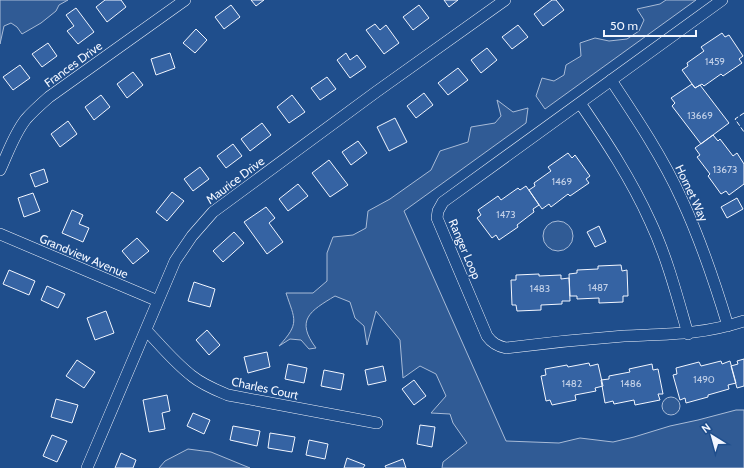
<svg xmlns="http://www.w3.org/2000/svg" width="744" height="468" font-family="Cabin,sans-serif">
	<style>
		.green { fill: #305b95; stroke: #a8bbd7 }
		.building { fill: #3563a3; stroke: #f2f6ff }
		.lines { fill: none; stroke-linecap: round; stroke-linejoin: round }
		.street-casing { stroke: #f2f6ff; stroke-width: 12 }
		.street { stroke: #1f4e8c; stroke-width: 11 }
		.fence { stroke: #f2f6ff; stroke-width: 1; stroke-dasharray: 5 2; stroke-linecap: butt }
		.labels { text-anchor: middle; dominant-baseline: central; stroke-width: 3; stroke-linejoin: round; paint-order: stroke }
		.number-label { font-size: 10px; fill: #c3d1e8 }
		.street-label { font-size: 12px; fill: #f2f6ff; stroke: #1f4e8c }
	</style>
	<rect width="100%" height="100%" fill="#1f4e8c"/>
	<!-- green -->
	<path class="green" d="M0,0H68L59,5L56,11L41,23L22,34L17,27L11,23L4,26L0,44Z
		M666,0H696L545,109L536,96L542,78L554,81L564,75L566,65L581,56L580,43L595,38L609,41L627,39L639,31L644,20L637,9L660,4Z
		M497,100L513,112L528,108L526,123L404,211L506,441L559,443L580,438L613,442L634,437L670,426L698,420L736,410H744V468H442L443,462L467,443L453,423L450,414L431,413L446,396L436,374L420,366L403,378L400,340L376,311L367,345L364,326L355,318L350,302L335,296C310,311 295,320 316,348L309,349L301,340L290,339L279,346C300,323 295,320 286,293H313L327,281V253L333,237L353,235L366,228L368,211L390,199L431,170L440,151L468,142L471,127L495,123L501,116Z
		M543 236a15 15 0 1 1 30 0a15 15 0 1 1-30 0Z
		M662 406a9 9 0 1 1 18 0a9 9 0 1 1-18 0Z
		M188,449L211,452L250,468H159L165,461Z"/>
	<!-- building -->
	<path class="building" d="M105,0H121L126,7L107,22L96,7Z
		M251,0H264L256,6Z
		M444,0H458L449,7Z
		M552,0H556L564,10L543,26L534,14Z
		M231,5L240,17L224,29L215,17Z
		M419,5L429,18L413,30L403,17Z
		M76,8L94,32L78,44L67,31L74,26L66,15Z
		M375,24L380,30L386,25L399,43L384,54L366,30Z
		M518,25L528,37L512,49L502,37Z
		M196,29L207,40L195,53L183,43Z
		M722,33L725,37L729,35L743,56L739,59L742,63L723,76L721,74L704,86L702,84L695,88L682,70L688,66L687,63L704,51L701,47Z
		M48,43L57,56L42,67L32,54Z
		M487,48L497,60L481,73L471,60Z
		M170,53L175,68L156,75L151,59Z
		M346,53L350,60L357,55L366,67L350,78L337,60Z
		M20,65L30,78L13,90L3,77Z
		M458,68L468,80L448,95L438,83Z
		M133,72L143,85L127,98L117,84Z
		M327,77L336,89L320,100L311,88Z
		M692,84L695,88L700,85L729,123L701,144L672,106L675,103L671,98Z
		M424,93L433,105L416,118L407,106Z
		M101,95L110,107L94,120L85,107Z
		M292,95L305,112L289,123L277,107Z
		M395,118L407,142L389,151L377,127Z
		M68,121L77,134L60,147L51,134Z
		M262,123L271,135L250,151L241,139Z
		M713,135L718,141L720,139L733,156L737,153L744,164V184L729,195L726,191L721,194L708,176L710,174L697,157L700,155L695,148Z
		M358,141L367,153L351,165L342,152Z
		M233,144L242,156L226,168L217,156Z
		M568,153L572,158L575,155L590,176L586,179L589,183L570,196L568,194L551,207L549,204L542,209L529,190L535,186L534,183L551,171L548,167Z
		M329,160L348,185L330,197L312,173Z
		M200,167L209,179L193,191L184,179Z
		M44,169L48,182L35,187L30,174Z
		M298,184L308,196L288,211L279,199Z
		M526,186L539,205L533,209L534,212L517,225L518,227L499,240L496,235L492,238L477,218L481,215L478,210L498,196L501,200L518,188L520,190Z
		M172,192L184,201L167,221L156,212Z
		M33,193L40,211L24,217L18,198Z
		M737,198L743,209L727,218L721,207Z
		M266,207L275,218L269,223L283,242L267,254L244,222Z
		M72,210L83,215L79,224L89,228L83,242L62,233Z
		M599,226L606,242L595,247L587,232Z
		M234,232L244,243L223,262L213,251Z
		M137,238L149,251L133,264L122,251Z
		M621,265L622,271L627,270L628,296H623V302L599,303V298L577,299V296H570L569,274L577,273V270L598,269V266Z
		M9,270L35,281L29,295L3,284Z
		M539,274V276L561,275V279L569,278L570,301H562V304L541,305V310L517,311L516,305H512L511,280H516V275Z
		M194,282L215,289L210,307L188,301Z
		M47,286L65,294L58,308L41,300Z
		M106,311L114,333L95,340L87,318Z
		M207,330L220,345L209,355L196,340Z
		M267,352L270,367L248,373L244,357Z
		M744,359V386L737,388L731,366L738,364L737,361Z
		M77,360L95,372L84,388L66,376Z
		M721,361L722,364L730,361L736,383L728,385L729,389L708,395V397L686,403L685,398L680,400L673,375L677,374L676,368L699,362L701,366Z
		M589,363L590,366L598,364L603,386L595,388L596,391L575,395L576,400L552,405L550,400L546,401L541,376L546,375L545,369L567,365L568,367Z
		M288,364L307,368L304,383L285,379Z
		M652,364L653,370L658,369L663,394H658L660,400L635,405L634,400L614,404L613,401L605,403L601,380L609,379V376L630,372L629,369Z
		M383,366L386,381L368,385L365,370Z
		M324,370L344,374L341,390L321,386Z
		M414,380L426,396L414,405L402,389Z
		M167,395L170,411L162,413L165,429L149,432L143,400Z
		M56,399L78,405L72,423L51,417Z
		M193,413L210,420L204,434L187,426Z
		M420,425L435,427L432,447L417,444Z
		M233,426L260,431L257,446L230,440Z
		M270,433L295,437L292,452L268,448Z
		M52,435L67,441L57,462L43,456Z
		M309,440L328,444L325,459L306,455Z
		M121,453L136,460L133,468H115Z
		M347,458L365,465L363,468H344Z
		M403,459L406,468H386L385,466Z"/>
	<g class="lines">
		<defs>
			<path id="street" d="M722,0L443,202L438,211L437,218L487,336C492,343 497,346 506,348C545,343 584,339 624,336C667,334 702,335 744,321
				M611,80C637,119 663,158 682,200C701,241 715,283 728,326
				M580,103C606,141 631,179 650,221C667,257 677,296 688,334
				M0,170C8,153 14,134 26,119C33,111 41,104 49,97L185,0
				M0,234L158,301
				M146,330C161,346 175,363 192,376C203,385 216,390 228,395L377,423
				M87,468L175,261L192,236L213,212L376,92L505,0"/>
		</defs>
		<!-- street casing -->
		<use href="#street" class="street-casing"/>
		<!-- street -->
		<use href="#street" class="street"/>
		<!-- fence -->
		<path class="fence" d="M744,113L735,119L744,132"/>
	</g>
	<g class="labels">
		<!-- number labels -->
		<g class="number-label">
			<text x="715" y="61">1459</text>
			<text x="700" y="115">13669</text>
			<text x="725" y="169">13673</text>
			<text x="562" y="181">1469</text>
			<text x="506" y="214">1473</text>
			<text x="598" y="287">1487</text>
			<text x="540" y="288">1483</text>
			<text x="704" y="379">1490</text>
			<text x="572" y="383">1482</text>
			<text x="631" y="383">1486</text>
		</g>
		<!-- street labels -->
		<g class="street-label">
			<text transform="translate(73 64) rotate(-36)">Frances Drive</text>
			<text transform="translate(235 180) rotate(-37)">Maurice Drive</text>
			<text transform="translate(692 193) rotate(65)">Hornet Way</text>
			<text transform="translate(465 249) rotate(67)">Ranger Loop</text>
			<text transform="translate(84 256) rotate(23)">Grandview Avenue</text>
			<text transform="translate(265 388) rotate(12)">Charles Court</text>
		</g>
	</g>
	<!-- north arrow -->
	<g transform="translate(712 436) rotate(323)" stroke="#1f4e8c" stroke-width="3" paint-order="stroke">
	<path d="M0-3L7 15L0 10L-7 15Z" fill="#f2f6ff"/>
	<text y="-6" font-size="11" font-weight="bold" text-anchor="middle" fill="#f2f6ff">N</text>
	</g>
	<!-- scale -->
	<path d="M604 30v6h92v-6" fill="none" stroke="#f2f6ff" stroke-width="2"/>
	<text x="610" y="30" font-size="12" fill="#f2f6ff" stroke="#1f4e8c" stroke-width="3" paint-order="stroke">50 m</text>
</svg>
